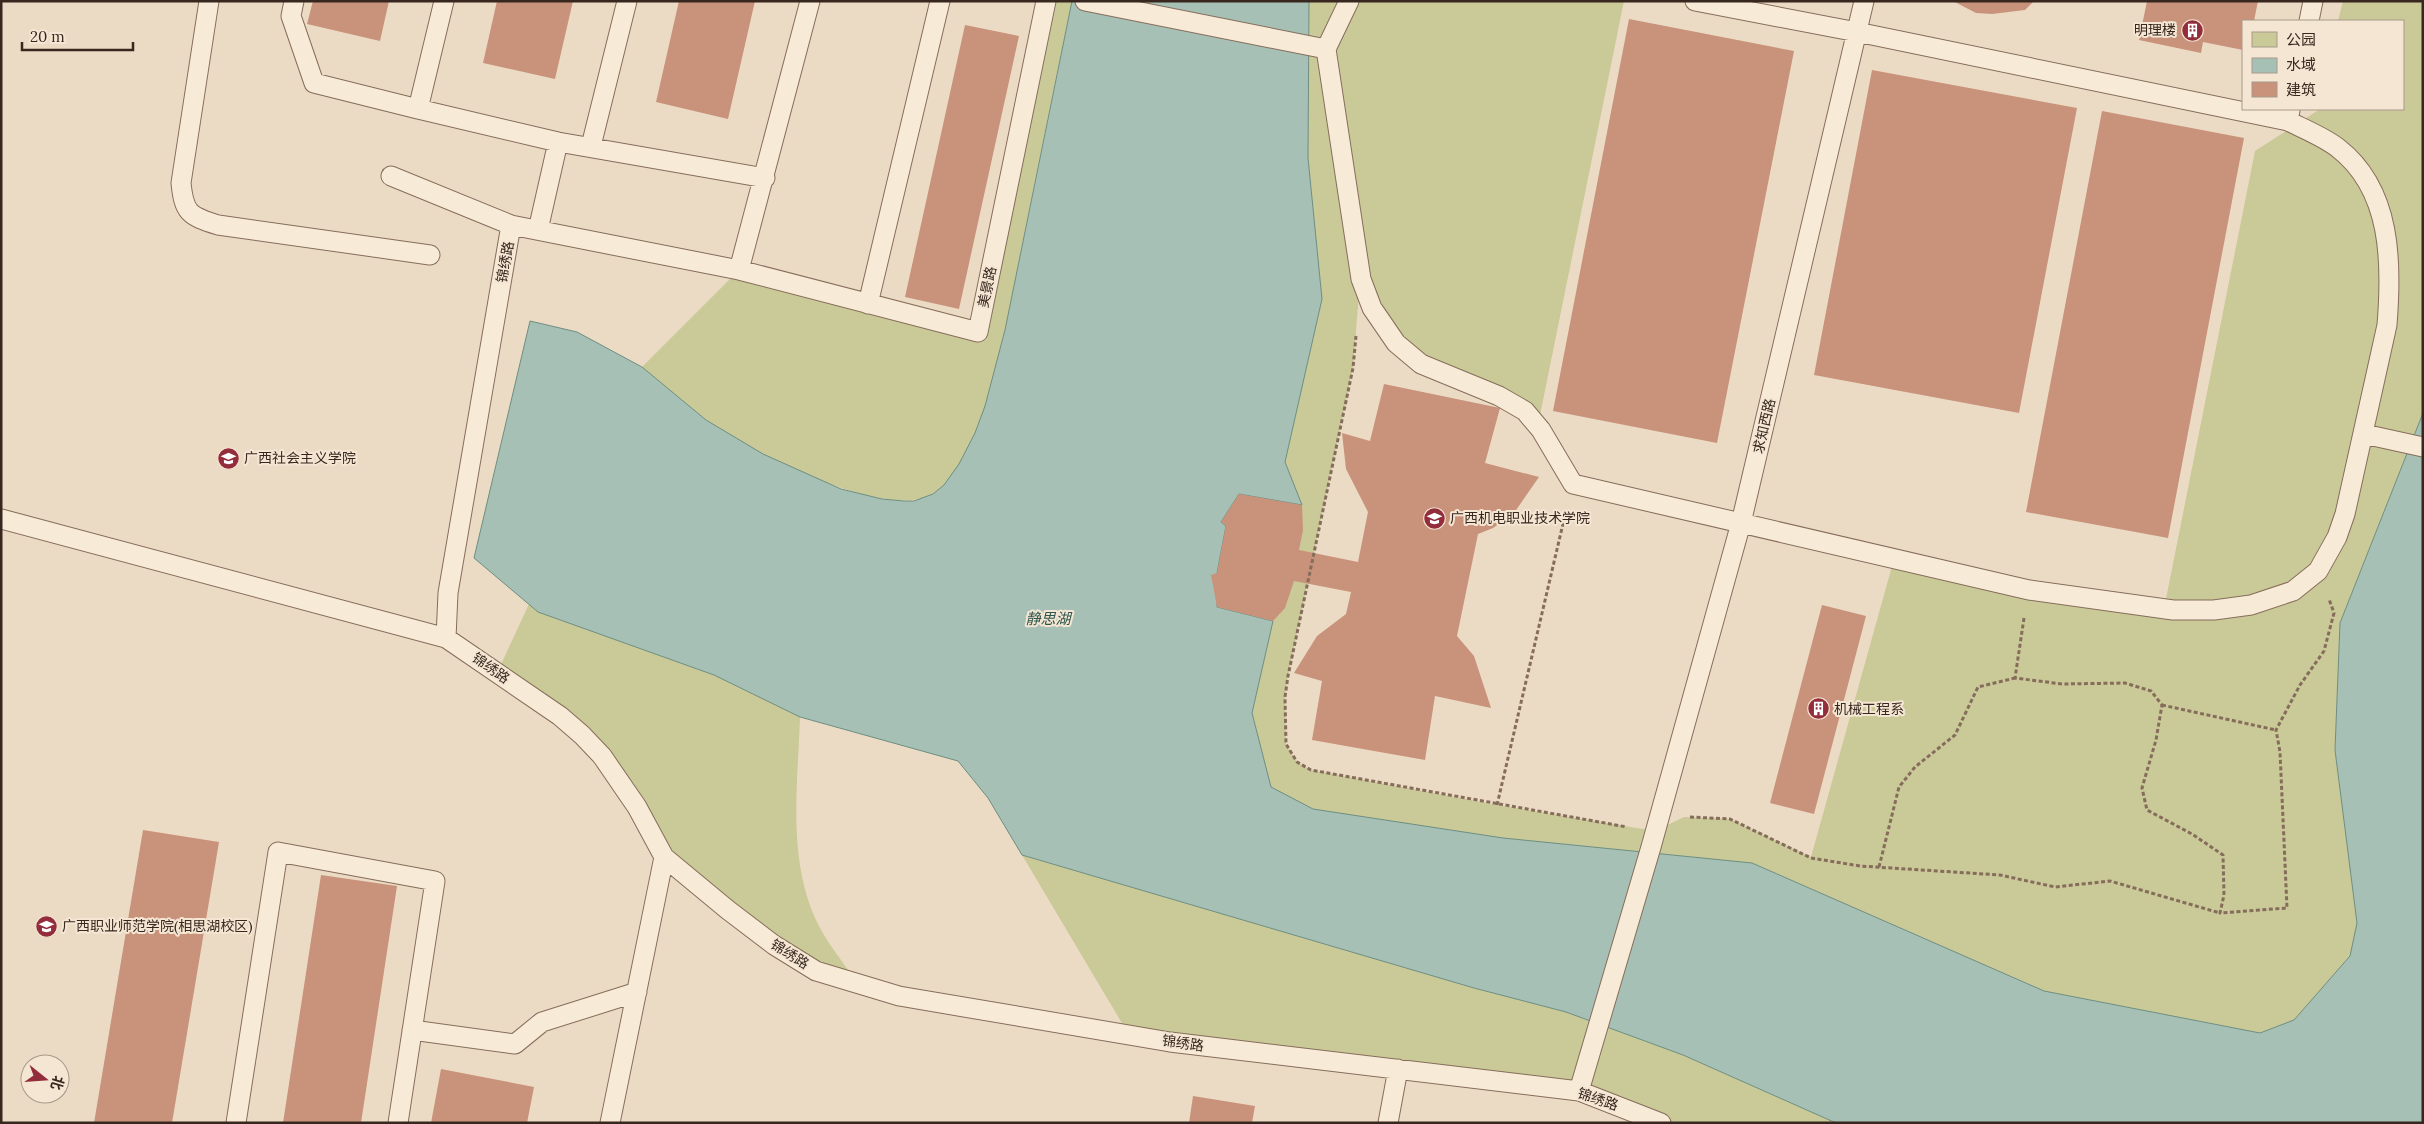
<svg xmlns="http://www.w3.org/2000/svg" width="2424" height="1124" font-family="Lora,'Noto Sans SC',serif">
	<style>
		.green { fill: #cac998 }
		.water { fill: #a6c0b5; stroke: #6d8e81 }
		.building { fill: #c9927b }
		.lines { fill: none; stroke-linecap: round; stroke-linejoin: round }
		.lane-casing { stroke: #866d5b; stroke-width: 21 }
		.path { stroke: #866d5b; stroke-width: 3; stroke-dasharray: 4 2.5; stroke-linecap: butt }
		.lane { stroke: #f7ead7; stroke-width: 19 }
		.labels { text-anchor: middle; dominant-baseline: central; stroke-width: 4; stroke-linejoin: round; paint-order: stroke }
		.poi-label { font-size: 14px; fill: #37271f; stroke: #f4e6d3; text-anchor: start }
		.street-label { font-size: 14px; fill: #37271f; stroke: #f4e6d3 }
		.water-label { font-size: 15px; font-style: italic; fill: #2e564e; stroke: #f4e6d3 }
	</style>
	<rect width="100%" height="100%" fill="#ecdbc4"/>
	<!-- green -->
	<path class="green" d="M1046,1H1072C1054,86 1037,171 1020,255C1010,306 1002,360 985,409C975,436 958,480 932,494C883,522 746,449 705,419C683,403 663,385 642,367L739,270L978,332Z
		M1309,1H1624L1538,425L1421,364L1360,281L1353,368L1288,676L1285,697L1286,744L1297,762L1311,770L1497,805L1655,831L1684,817L1730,819L1811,857L1894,559L2164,609L2255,151L2320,109H2403V21H2338L2343,1H2423V413L2340,623L2335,750L2357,923L2350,956L2294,1020L2260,1033L2044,991L1752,863L1503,838L1313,809L1270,787L1252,713L1273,621L1217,573L1221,522L1239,494L1301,505L1285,462L1322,299L1308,158Z
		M529,604L538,612L714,675L800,717C798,784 787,856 816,920C826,942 844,963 857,983L816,971L664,857L602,756L497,673Z
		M1022,855L1474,988L1566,1012L1683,1055L1836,1123H1661L1579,1091L1129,1035Z"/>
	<!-- water -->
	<path class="water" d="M1072,1H1309L1308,158L1322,299L1285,462L1302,505L1239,494L1221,522L1226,526L1217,573V607L1273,621L1252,713L1271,787L1313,809L1503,838L1752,863L2044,991L2260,1033L2294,1020L2350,956L2357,923L2335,750L2340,623L2423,413V1123H1836L1683,1055L1566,1012L1474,988L1022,855L988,798L958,761L800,717L714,675L538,612L474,558L530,321L577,332L642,367L706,420L763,454L841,489L882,499L904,501H914L933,494L944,485L959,464L975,433L985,406L1005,330Z"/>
	<!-- building -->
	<path class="building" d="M313,1H389L380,41L307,24Z
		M497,1H573L555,79L483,63Z
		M679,1H755L728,119L656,102Z
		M1953,1H2034L2025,10L1992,14L1976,13Z
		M2147,1H2258L2254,21H2243V50L2203,42L2201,53L2139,40Z
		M1629,19L1794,51L1717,443L1553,411Z
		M965,25L1019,36L959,309L905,297Z
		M1872,70L2077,108L2019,413L1814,375Z
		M2102,111L2244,138L2168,538L2026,512Z
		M1384,384L1500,408L1485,463L1539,477L1514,513L1493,528L1478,534L1457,636L1474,656L1491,708L1435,696L1425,760L1312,740L1322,681L1294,673L1317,636L1346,614L1351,592L1294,581L1285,608L1273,621L1217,607L1211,575L1217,573L1226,525L1221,522L1239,494L1302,505L1303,530L1299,550L1358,562L1368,512L1346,469L1342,433L1370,441Z
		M1822,605L1866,616L1814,814L1770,803Z
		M143,830L219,842L172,1123H94Z
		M321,875L397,886L361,1123H283Z
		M441,1069L534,1087L527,1123H431Z
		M1193,1096L1255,1106L1252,1123H1189Z"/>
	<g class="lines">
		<defs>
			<path id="lane" d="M209,1L181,183C184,213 189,216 218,225L430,255
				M294,1L291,16L314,83L418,109
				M444,1L418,109L558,142L765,178
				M1085,1L1326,49
				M1349,1L1326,49L1361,279L1372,308L1396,343L1421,364L1499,396L1525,411L1541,430L1573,484L2029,590L2173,610H2214L2251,605L2293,591L2318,571L2337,537L2345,514L2387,325C2392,263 2392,190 2338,148C2324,137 2304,129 2288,121
				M1695,1L1857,32L2288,121L2290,110
				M2309,21L2313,1
				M591,146L627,1
				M391,176L511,225L739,270L810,1
				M538,230L558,142
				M739,270L978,332L1046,1
				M868,304L940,1
				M2364,434L2423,447
				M1,519L446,638L560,716L582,735L602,756L637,807L664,857L728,910L774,945L816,971L899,996L1170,1042L1579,1091L1661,1123
				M446,638L448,593L511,225
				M412,1030L515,1044L542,1022L637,992
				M1579,1091L1651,847L1741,523L1864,1
				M236,1123L278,852L435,881L398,1123
				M610,1123L664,857
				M1388,1123L1398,1069"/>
		</defs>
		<!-- lane casing -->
		<use href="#lane" class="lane-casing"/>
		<!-- path -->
		<path class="path" d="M1356,336L1353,368L1288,676L1285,697L1286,744L1297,762L1311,770L1627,827
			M2024,618L2015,678L2062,684L2125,683L2151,691L2162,705L2156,740L2142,788L2147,810L2192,834L2223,855L2224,895L2220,913L2287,908L2280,752L2276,730L2300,685L2324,651L2334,613L2329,599
			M2162,705L2276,730
			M1497,805L1566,511
			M1690,817L1730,819L1811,858L1860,866L2000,875L2055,887L2110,881L2220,913
			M1879,867L1899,787L1915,767L1955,735L1978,687L2015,678"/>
		<!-- lane -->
		<use href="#lane" class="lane"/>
	</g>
	<!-- icons -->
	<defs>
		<symbol id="building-disc" viewBox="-11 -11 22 22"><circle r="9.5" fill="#932d3c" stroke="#f4e6d3"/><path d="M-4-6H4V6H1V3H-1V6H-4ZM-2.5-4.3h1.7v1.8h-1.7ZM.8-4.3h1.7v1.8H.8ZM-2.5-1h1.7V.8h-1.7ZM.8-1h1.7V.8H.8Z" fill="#fff"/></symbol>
		<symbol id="university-disc" viewBox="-11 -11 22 22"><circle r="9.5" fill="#932d3c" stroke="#f4e6d3"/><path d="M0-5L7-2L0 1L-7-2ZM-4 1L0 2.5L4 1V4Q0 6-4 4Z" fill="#fff"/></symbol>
	</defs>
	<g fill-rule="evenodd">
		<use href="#building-disc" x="2180" y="18" width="25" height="25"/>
		<use href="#university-disc" x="216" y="446" width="25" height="25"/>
		<use href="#university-disc" x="1422" y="506" width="25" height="25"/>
		<use href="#building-disc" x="1806" y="696" width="25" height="25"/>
		<use href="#university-disc" x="34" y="914" width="25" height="25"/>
	</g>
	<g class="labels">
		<!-- poi labels -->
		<g class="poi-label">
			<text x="2176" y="30" text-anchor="end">明理楼</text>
			<text x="244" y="458">广西社会主义学院</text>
			<text x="1450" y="518">广西机电职业技术学院</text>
			<text x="1834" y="709">机械工程系</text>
			<text x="62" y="926">广西职业师范学院(相思湖校区)</text>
		</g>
		<!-- street labels -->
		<g class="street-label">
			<text transform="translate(505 262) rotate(-80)">锦绣路</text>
			<text transform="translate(987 287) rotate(-78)">美景路</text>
			<text transform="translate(1764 426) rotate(-77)">求知西路</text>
			<text transform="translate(491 668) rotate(35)">锦绣路</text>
			<text transform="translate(790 954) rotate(32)">锦绣路</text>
			<text transform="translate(1183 1043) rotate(8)">锦绣路</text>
			<text transform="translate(1598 1099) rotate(19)">锦绣路</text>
		</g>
		<!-- water labels -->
		<g class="water-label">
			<text x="1048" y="618">静思湖</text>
		</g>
	</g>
	<!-- border -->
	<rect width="2424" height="1124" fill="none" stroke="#37271f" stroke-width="5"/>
	<!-- legend -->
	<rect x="2242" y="20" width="162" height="90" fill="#f4e6d3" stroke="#a89a8b"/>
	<rect x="2252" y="32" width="25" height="15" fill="#cac998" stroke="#a89a8b"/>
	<text x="2286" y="45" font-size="15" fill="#37271f">公园</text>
	<rect x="2252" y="58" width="25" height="15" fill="#a6c0b5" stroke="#a89a8b"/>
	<text x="2286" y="70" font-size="15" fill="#37271f">水域</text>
	<rect x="2252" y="82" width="25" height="15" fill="#c9927b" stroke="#a89a8b"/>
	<text x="2286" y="95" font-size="15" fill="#37271f">建筑</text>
	<!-- north arrow -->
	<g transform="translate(45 1079) rotate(107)"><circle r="24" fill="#f4e6d3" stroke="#a89a8b"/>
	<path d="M0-4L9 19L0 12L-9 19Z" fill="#932d3c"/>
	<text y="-8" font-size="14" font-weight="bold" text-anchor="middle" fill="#37271f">北</text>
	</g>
	<!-- scale -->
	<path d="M22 42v8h111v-8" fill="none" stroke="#37271f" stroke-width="2.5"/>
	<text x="30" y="42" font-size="15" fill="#37271f" stroke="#f4e6d3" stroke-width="4" paint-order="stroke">20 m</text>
</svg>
